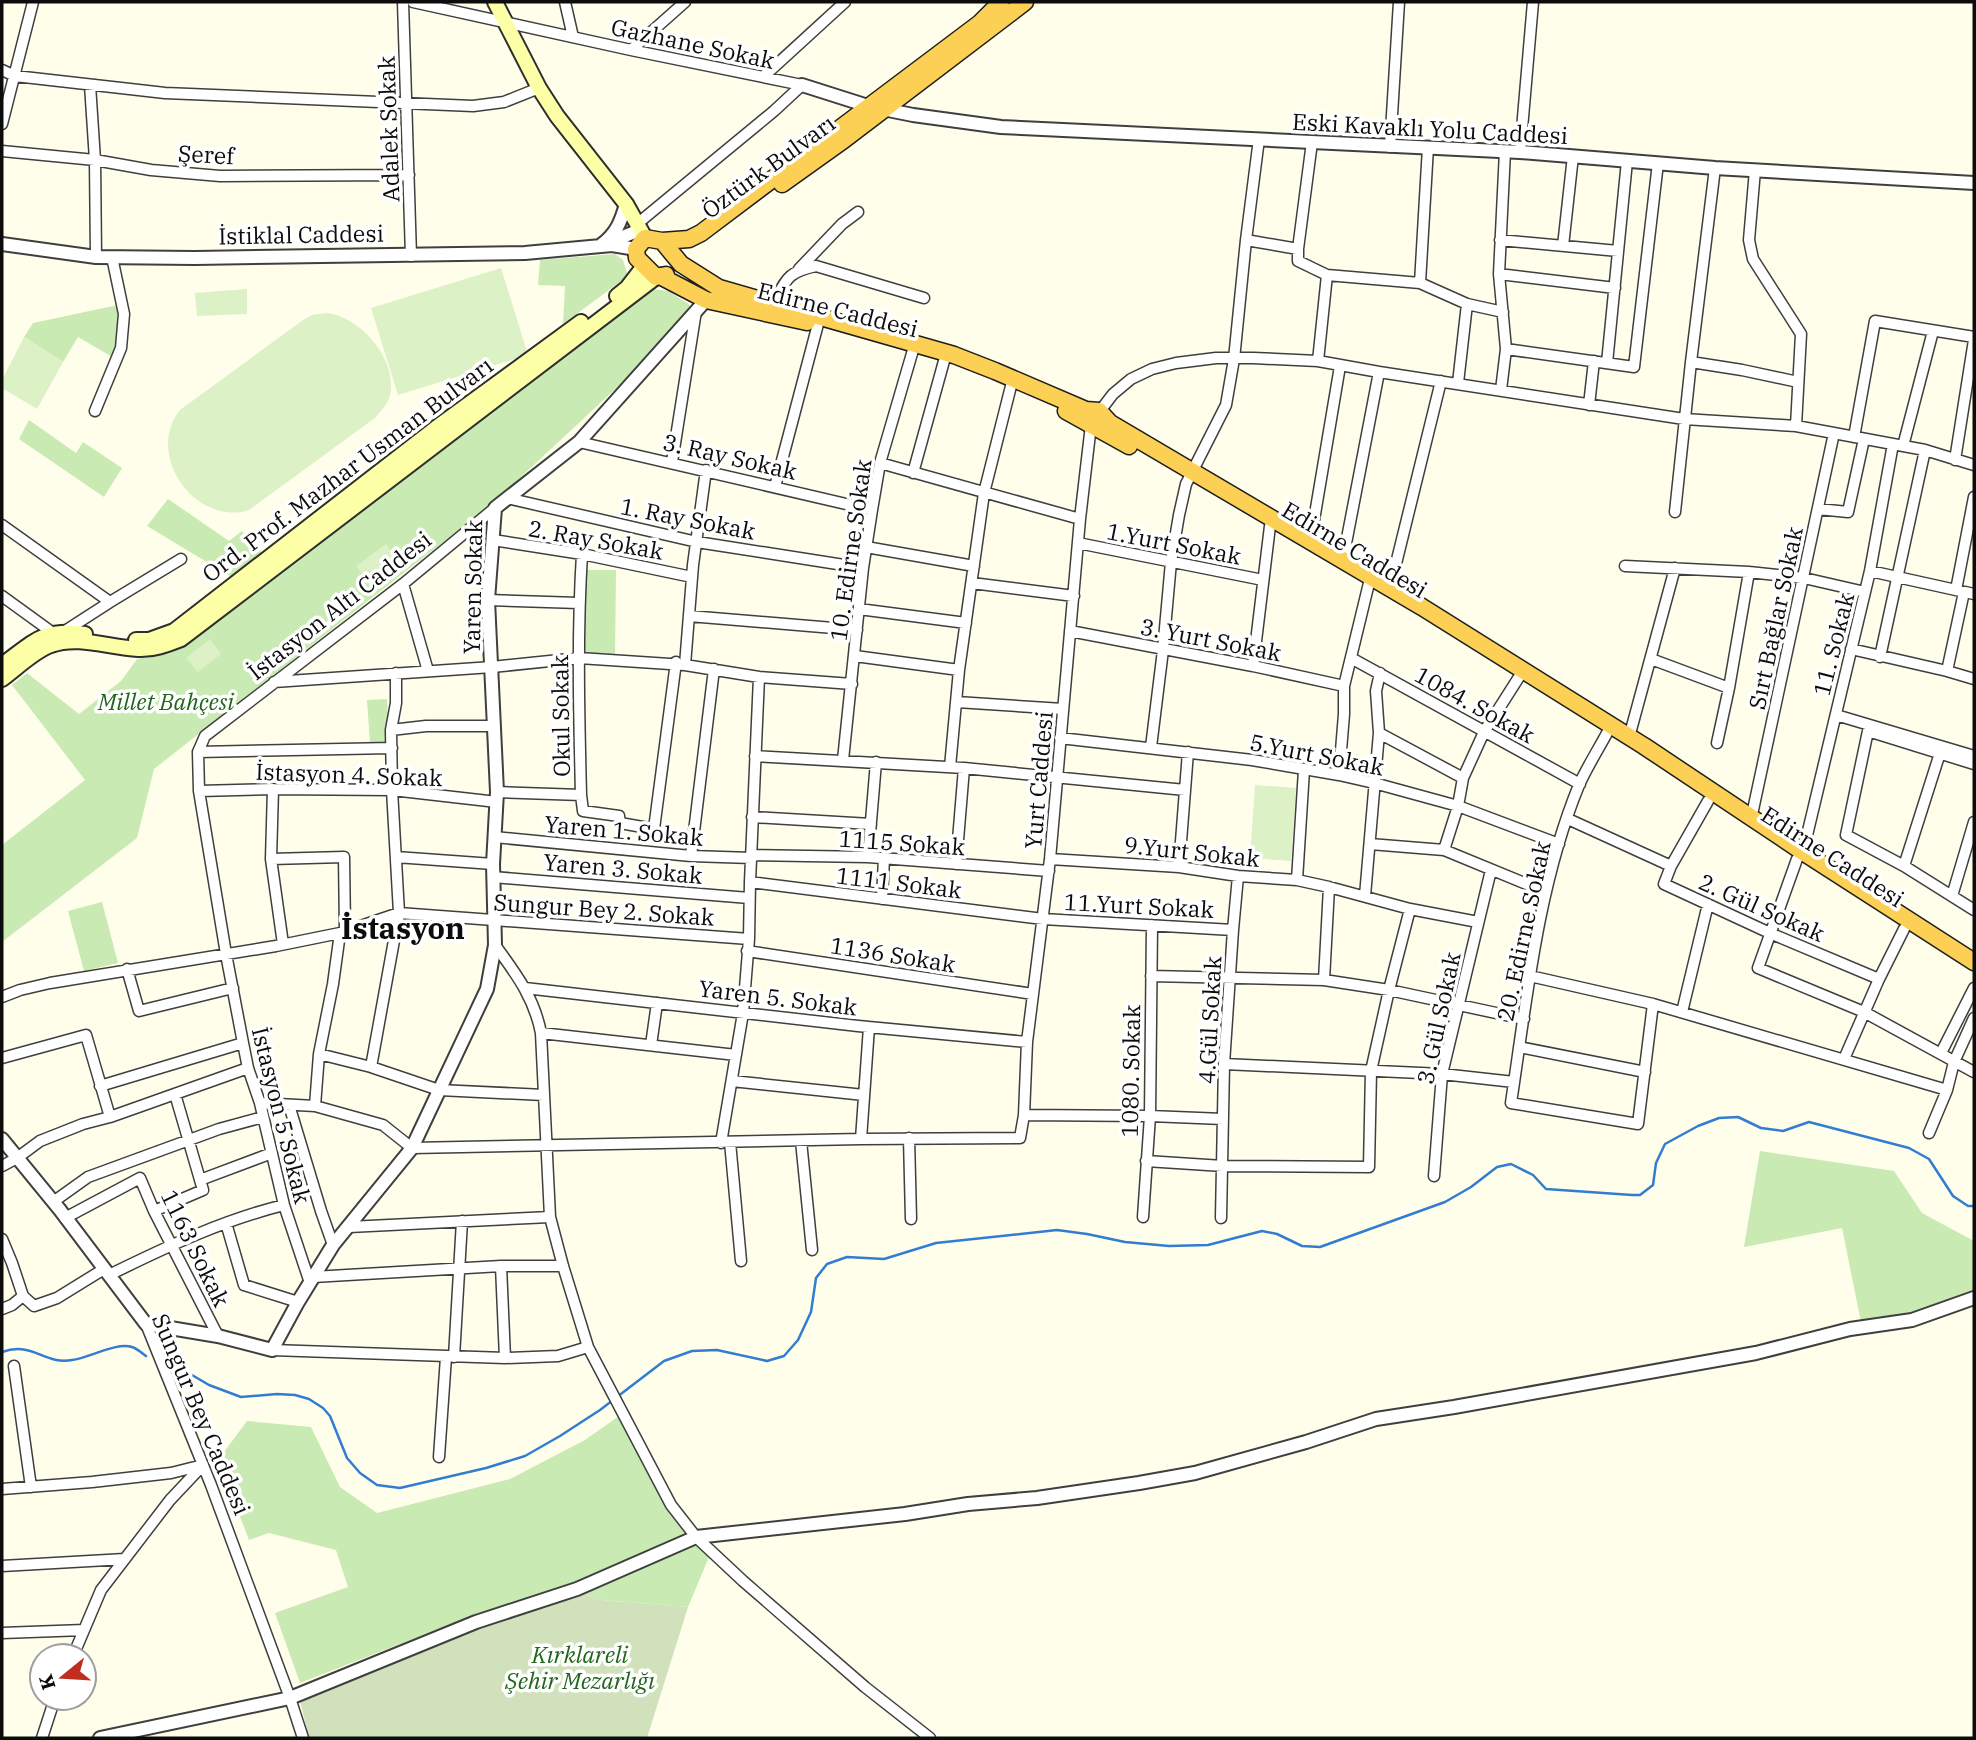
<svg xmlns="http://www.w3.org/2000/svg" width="1976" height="1740" font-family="'IBM Plex Serif',serif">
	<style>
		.green { fill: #c9eab3 }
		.cemetery { fill: #d0e1bc }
		.pitch { fill: #dcf1c5 }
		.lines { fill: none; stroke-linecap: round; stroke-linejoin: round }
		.stream { stroke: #327dd2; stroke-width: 2.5 }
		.minor-casing { stroke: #3f3f3f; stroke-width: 13 }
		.tertiary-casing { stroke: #3f3f3f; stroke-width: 16 }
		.secondary-casing { stroke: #2e2e2e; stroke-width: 18 }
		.trunk-casing { stroke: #1d1d1d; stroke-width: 19 }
		.minor { stroke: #fff; stroke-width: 10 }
		.tertiary { stroke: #fff; stroke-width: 12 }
		.secondary { stroke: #fdffa6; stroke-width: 14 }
		.trunk { stroke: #fcd055; stroke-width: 16 }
		.labels { text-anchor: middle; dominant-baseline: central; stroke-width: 7; stroke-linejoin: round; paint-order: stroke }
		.street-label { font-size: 23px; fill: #0c0c0c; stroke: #fff }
		.park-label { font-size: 23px; font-style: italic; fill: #20651a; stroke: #fff }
		.district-label { font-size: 30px; font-weight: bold; fill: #0c0c0c; stroke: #fff }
	</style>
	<rect width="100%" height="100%" fill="#fffeeb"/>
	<!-- green -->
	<path class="green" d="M615,254L623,260L628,276L563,324L565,286L538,285L540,260Z
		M653,289L668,291L689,304L690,308L626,379L494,502L154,769L137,838L2,942V845L85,780L12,685L27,673L79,714L121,681L137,659L158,655L186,641Z
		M118,305C121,324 120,340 114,358L78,337L63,362L24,337L33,323Z
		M29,420L76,453L83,442L122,468L104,497L19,439Z
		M168,499L229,541L242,531L267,558L235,582L230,576L147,526Z
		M585,570H616L615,654H583Z
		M387,699L389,742L370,743L367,700Z
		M102,902L118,963L84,971L68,911Z
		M1760,1151L1894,1171L1922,1213L1974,1241V1293L1913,1314L1861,1322L1842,1228L1744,1247Z
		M619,1416L669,1513L686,1534L575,1583L456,1622L300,1683L275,1613L348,1587L336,1550L269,1533L249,1540L218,1460L247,1421L311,1427L340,1487L377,1513L510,1479L585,1440Z
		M693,1542L709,1557L688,1607L602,1600L578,1592Z"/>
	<!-- cemetery -->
	<path class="cemetery" d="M578,1592L602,1600L688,1607L647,1738H309L300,1701L460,1632Z"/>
	<!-- pitch -->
	<path class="pitch" d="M501,268L528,355L398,395L371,308Z
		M247,289V314L197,316L195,293Z
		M327,313C361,317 398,360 390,395C388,404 381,411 375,418L249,510C196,527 144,455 180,410L303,320L312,315Z
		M24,337L63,362L37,409L2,388V380Z
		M386,544L397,559L367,581L356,566Z
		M210,639L221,654L198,672L186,658Z
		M1255,785L1296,788L1291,861L1250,858Z"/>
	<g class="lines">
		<!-- stream -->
		<path class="stream" d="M2,1352C33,1341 44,1365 72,1360C89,1358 116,1342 132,1347C136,1348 142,1353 146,1356
			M175,1365L209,1385L241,1397L277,1394L295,1395L309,1399L323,1408L330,1416L347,1458L360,1473L377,1485L400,1488L486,1468L525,1456L560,1436L600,1410L664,1361L692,1351L717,1350L767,1361L784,1356L798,1340L811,1312L816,1278L827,1264L847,1257L884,1259L936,1243L1057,1230L1087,1234L1125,1242L1169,1246L1208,1245L1262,1231L1277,1234L1302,1246L1320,1247L1445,1202L1471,1187L1497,1167L1511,1164L1533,1175L1546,1189L1632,1195H1640L1653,1185L1656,1163L1665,1144L1698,1126L1719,1118L1738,1117L1761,1128L1783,1131L1809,1122L1909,1148L1929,1159L1953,1196L1968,1206H1974"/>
		<defs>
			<path id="minor" d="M403,2L411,256
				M413,2L631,50L802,85
				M565,2L573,37
				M631,50L685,2
				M2,70L15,76L165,93L473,106L504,102L539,88
				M763,77L845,2
				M90,85L95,160L96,257
				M2,124L33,2
				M1312,142L1298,249V261L1327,275L1318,361
				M1390,147L1399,2
				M2,151L95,160L151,170L220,176L409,175
				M1520,152L1533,2
				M1755,170L1749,240L1753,259L1801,334L1796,426
				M637,224L774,111L802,85
				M1246,240L1298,249
				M1500,240L1618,251
				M1563,246L1573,156
				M799,269L842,224L858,212
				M1499,274L1615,288
				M1327,275L1420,283L1428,147
				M1420,283L1467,304
				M774,302C787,278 788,272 816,266L924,298
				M1506,349L1634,367L1658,163
				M1691,362L1742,370L1798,382
				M1607,363L1627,161
				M1458,383L1467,304L1503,312
				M1501,390L1506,349L1499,274L1505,151
				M1589,405L1594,361
				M95,411L121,348L124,314L112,257
				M1100,411L1113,394L1131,379L1152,369L1176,363L1216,358H1253L1318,361L1379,372L1684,419L1796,426L1925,450L1974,465
				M1854,437L1875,321L1974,337
				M579,442L872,510
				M1903,446L1933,331
				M1955,460L1974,340
				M672,462L696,311
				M880,463L1080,519
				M913,473L944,361
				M775,487L818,324
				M507,498L697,542L863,568
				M1818,509L1848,512L1864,439
				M1675,512L1691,362L1715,168
				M2,525L110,602
				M493,540L582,554L692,577
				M1078,543L1263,580
				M1309,543L1312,532L1340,366
				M866,547L974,566
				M1343,559L1379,372
				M1625,566L1749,572L1804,578L1865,592
				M1870,571L1974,594
				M972,583L1074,596
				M403,584L428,671
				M1390,588L1441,381
				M1956,590L1974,497
				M2,596L53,633
				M488,600L579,603
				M859,609L966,623
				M689,616L857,630
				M65,631L110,602L181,559
				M1070,631L1253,666L1344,686
				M1851,649L1947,671L1964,592
				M855,656L959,670
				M1880,657L1925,450
				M1351,658L1580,784
				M1651,659L1729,688
				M685,665L693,565L706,470
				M1253,666L1270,526
				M1947,671L1974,679
				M274,682L492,667L579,658L685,665L759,677L852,684
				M957,702L1063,709
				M1836,715L1974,756
				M391,730L426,726H494
				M1631,730L1675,568
				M1379,733L1463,778
				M1607,733C1598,750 1587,767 1579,785C1538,885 1527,997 1511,1103L1638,1124L1653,1004L1947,1090
				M1060,738L1252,760L1339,775L1374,783L1458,806L1559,844
				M1717,743L1729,688L1749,572
				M1151,747L1163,650L1171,562L1179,515L1186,484L1226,405L1234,359L1246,240L1259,139
				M198,752L392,748
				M755,756L964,768L1185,790
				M843,760L863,568L872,510L880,463L913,350
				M1974,764L1868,731L1846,835L1904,866L1974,910
				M950,767L959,670L984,493L1011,386
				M1339,775L1344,714V686L1369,583
				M273,789L271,859L283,944
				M199,791L273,789L392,790L497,802
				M497,792L581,795C579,714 577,634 582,554
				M581,795L583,811L619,816L620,823L654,829L676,662
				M1708,801L1671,866L1664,884L1772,934L1879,979L1904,929
				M1753,810L1834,433
				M752,817L871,824
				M1568,819L1671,866
				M494,837L691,856L752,858
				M1370,844L1444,850L1546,892
				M1444,850L1458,806L1463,778L1484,732L1519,677
				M1803,852L1870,571L1893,444
				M752,855L868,857L1049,871
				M691,856L714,669
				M396,857L493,864
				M868,857L876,762
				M271,859L344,857L345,931
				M1050,859L1179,867L1238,876L1297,880L1329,887L1410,909L1478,922
				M1797,859L1758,968L1864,1012L1974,1072
				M956,864L964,768
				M1904,866L1940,753
				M1179,867L1188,752
				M493,877L749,898
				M1297,880L1304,770
				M750,882L1043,919L1233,930
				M1365,896L1379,733L1376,691L1380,673
				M1952,896L1974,822
				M882,899L884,858
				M495,945C516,974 534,997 541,1033L550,1217L563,1266L588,1347L671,1505L696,1537L743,1581L865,1687L930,1738
				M747,951L1033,994
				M127,969L139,1011L233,988
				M1151,976L1324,980L1389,990L1524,1019
				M1530,976L1653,1004
				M1324,980L1329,887
				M525,988L858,1026L1027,1042
				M2,997L20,990L50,983L276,946L340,933L399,913L749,939
				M1682,1012L1708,904
				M869,1027L861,1139L1020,1138L1024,1115L1027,1042L1050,859L1080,519L1091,425
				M541,1033L736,1055
				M651,1045L657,1003
				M1519,1047L1645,1072
				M1941,1053L1974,988
				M319,1054L371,1067L439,1090L544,1095
				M2,1058L86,1035L110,1117
				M1844,1059L1879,979
				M1224,1064L1442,1074L1514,1082
				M371,1067L399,913L392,790L391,730L396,703V673
				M732,1081L864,1095
				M100,1086L243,1043
				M260,1103L315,1106L383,1125L412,1148L861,1139
				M289,1105L321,1211L333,1245
				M315,1106L319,1054L333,984L340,933
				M1024,1115L1150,1116L1223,1119
				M1929,1133L1947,1090L1954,1062L1974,1018
				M909,1138L911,1219
				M801,1141L812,1250
				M730,1142L741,1261
				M721,1143L743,1013L749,939L750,882L759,677
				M1146,1161L1223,1166L1369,1167L1371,1071L1389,990L1410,909
				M2,1166L17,1158L40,1141L83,1124L110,1117L248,1068
				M1434,1176L1442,1074L1491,870
				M200,1180L272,1153
				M53,1202L88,1177L219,1129L263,1117
				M154,1211L203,1190L175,1094
				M1143,1217L1150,1116L1152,925
				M65,1218L140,1178L154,1211L218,1336
				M1221,1218L1224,1064L1233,930L1238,876
				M226,1223L244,1285L298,1302
				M349,1227L550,1217
				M2,1239L12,1263L23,1296
				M501,1266L505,1358
				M109,1275C166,1247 223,1220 284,1205
				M313,1277L501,1266H563
				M310,1283L284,1205L260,1103L248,1068L243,1043L226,954L199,791L198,752L205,736L403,584L495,508
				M2,1309L12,1305L23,1296L34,1306L57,1298L104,1269
				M146,1324L211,1485L290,1698L303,1738
				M272,1350L505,1358L558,1356L588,1347
				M454,1357L462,1221
				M14,1366L31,1487
				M439,1457L446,1357
				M2,1489L92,1482L171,1473L203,1465
				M2,1566L125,1559
				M2,1633L84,1630
				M73,1656L101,1590L170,1500L203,1465
				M42,1738L55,1698"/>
			<path id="tertiary" d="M802,85L868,106L913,115L1001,127L1520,152L1715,168L1974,183
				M607,243L640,230
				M2,244L96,257L195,258L525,253L612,245L636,249
				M601,245C616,234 621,222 626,204
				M2,1139L60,1210L146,1324L218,1336L272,1350L298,1302L333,1245L412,1148L487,989L495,945L493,864L497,792L488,600L495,508L579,442L706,300
				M100,1738L290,1698L476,1622L577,1589L696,1537L905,1514L968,1504L1037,1498L1139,1483L1195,1473L1306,1442L1376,1419L1454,1407L1756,1353L1850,1329L1912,1320L1974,1298"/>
			<path id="secondary" d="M495,2L539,88L557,116L626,204L645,238
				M617,296L627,288L644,266
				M136,640H149L174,631L436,428L581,322
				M2,665C34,642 42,628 85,634
				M2,679C16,669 35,650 51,645C79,635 110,648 138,649C153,650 168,644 181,639L656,277"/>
			<path id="trunk" d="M782,184L845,139L1025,2
				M662,241L681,264L719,288L954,355L995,371L1086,410L1099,411L1110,423L1422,607L1644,746L1800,850L1974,962
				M666,275L656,277L637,258L636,249L645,238L662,241L689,239L701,233L980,23L1001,2
				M660,276L706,300L807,322
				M1066,411L1129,446"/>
		</defs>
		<!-- minor casing -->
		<use href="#minor" class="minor-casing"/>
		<!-- tertiary casing -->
		<use href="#tertiary" class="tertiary-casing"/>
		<!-- secondary casing -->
		<use href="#secondary" class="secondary-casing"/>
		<!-- trunk casing -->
		<use href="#trunk" class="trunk-casing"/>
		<!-- minor -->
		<use href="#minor" class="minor"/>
		<!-- tertiary -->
		<use href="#tertiary" class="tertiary"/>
		<!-- secondary -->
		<use href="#secondary" class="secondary"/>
		<!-- trunk -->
		<use href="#trunk" class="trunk"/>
	</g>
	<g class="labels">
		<!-- street labels -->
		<g class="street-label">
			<text transform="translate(693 43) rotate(12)">Gazhane Sokak</text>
			<text transform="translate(1430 128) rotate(3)">Eski Kavaklı Yolu Caddesi</text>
			<text transform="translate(388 129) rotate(-92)">Adalek Sokak</text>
			<text transform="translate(206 154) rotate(3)">Şeref</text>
			<text transform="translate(768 166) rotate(-36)">Öztürk Bulvarı</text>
			<text transform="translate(301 234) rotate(-1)">İstiklal Caddesi</text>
			<text transform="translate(838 309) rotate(14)">Edirne Caddesi</text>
			<text transform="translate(730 456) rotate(13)">3. Ray Sokak</text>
			<text transform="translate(347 469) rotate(-37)">Ord. Prof. Mazhar Usman Bulvarı</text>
			<text transform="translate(688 518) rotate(11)">1. Ray Sokak</text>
			<text transform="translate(596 539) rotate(10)">2. Ray Sokak</text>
			<text transform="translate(1174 543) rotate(11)">1.Yurt Sokak</text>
			<text transform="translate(1355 549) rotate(31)">Edirne Caddesi</text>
			<text transform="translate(850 550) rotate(-82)">10. Edirne Sokak</text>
			<text transform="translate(472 587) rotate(-89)">Yaren Sokak</text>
			<text transform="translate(339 605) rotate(-38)">İstasyon Altı Caddesi</text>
			<text transform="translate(1775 618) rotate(-78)">Sırt Bağlar Sokak</text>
			<text transform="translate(1211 639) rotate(11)">3. Yurt Sokak</text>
			<text transform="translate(1833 644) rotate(-76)">11. Sokak</text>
			<text transform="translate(1475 704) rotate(29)">1084. Sokak</text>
			<text transform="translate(560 716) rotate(-91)">Okul Sokak</text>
			<text transform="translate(1317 754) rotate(11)">5.Yurt Sokak</text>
			<text transform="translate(349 774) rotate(2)">İstasyon 4. Sokak</text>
			<text transform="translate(1038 780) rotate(-85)">Yurt Caddesi</text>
			<text transform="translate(624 830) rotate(5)">Yaren 1. Sokak</text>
			<text transform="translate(902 842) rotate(4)">1115 Sokak</text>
			<text transform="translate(1192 851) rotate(6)">9.Yurt Sokak</text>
			<text transform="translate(1833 856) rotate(33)">Edirne Caddesi</text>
			<text transform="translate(623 868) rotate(5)">Yaren 3. Sokak</text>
			<text transform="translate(899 882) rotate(7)">1111 Sokak</text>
			<text transform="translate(1139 905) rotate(3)">11.Yurt Sokak</text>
			<text transform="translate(1762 907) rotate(24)">2. Gül Sokak</text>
			<text transform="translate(604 909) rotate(4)">Sungur Bey 2. Sokak</text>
			<text transform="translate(1523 931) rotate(-78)">20. Edirne Sokak</text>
			<text transform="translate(893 954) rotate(9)">1136 Sokak</text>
			<text transform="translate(778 997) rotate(7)">Yaren 5. Sokak</text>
			<text transform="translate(1438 1018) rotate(-78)">3. Gül Sokak</text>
			<text transform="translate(1209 1020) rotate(-87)">4.Gül Sokak</text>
			<text transform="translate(1130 1071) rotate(-89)">1080. Sokak</text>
			<text transform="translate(282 1115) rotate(76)">İstasyon 5 Sokak</text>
			<text transform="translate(196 1248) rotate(64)">1163 Sokak</text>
			<text transform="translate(202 1414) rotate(67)">Sungur Bey Caddesi</text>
		</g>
		<!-- park labels -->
		<g class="park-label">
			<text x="166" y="701">Millet Bahçesi</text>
			<text x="580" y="1654">Kırklareli<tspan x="580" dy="26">Şehir Mezarlığı</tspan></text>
		</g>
		<!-- district labels -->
		<g class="district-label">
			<text x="403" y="927">İstasyon</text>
		</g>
	</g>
	<!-- border -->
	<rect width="1976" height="1740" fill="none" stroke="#0c0c0c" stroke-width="7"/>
	<!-- north arrow -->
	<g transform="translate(63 1677) rotate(252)"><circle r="33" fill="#ffffff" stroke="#9e9e9e" stroke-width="2"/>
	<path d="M0-5L12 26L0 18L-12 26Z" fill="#c12d1f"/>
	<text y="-10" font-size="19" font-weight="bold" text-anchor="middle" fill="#0c0c0c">K</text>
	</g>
</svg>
